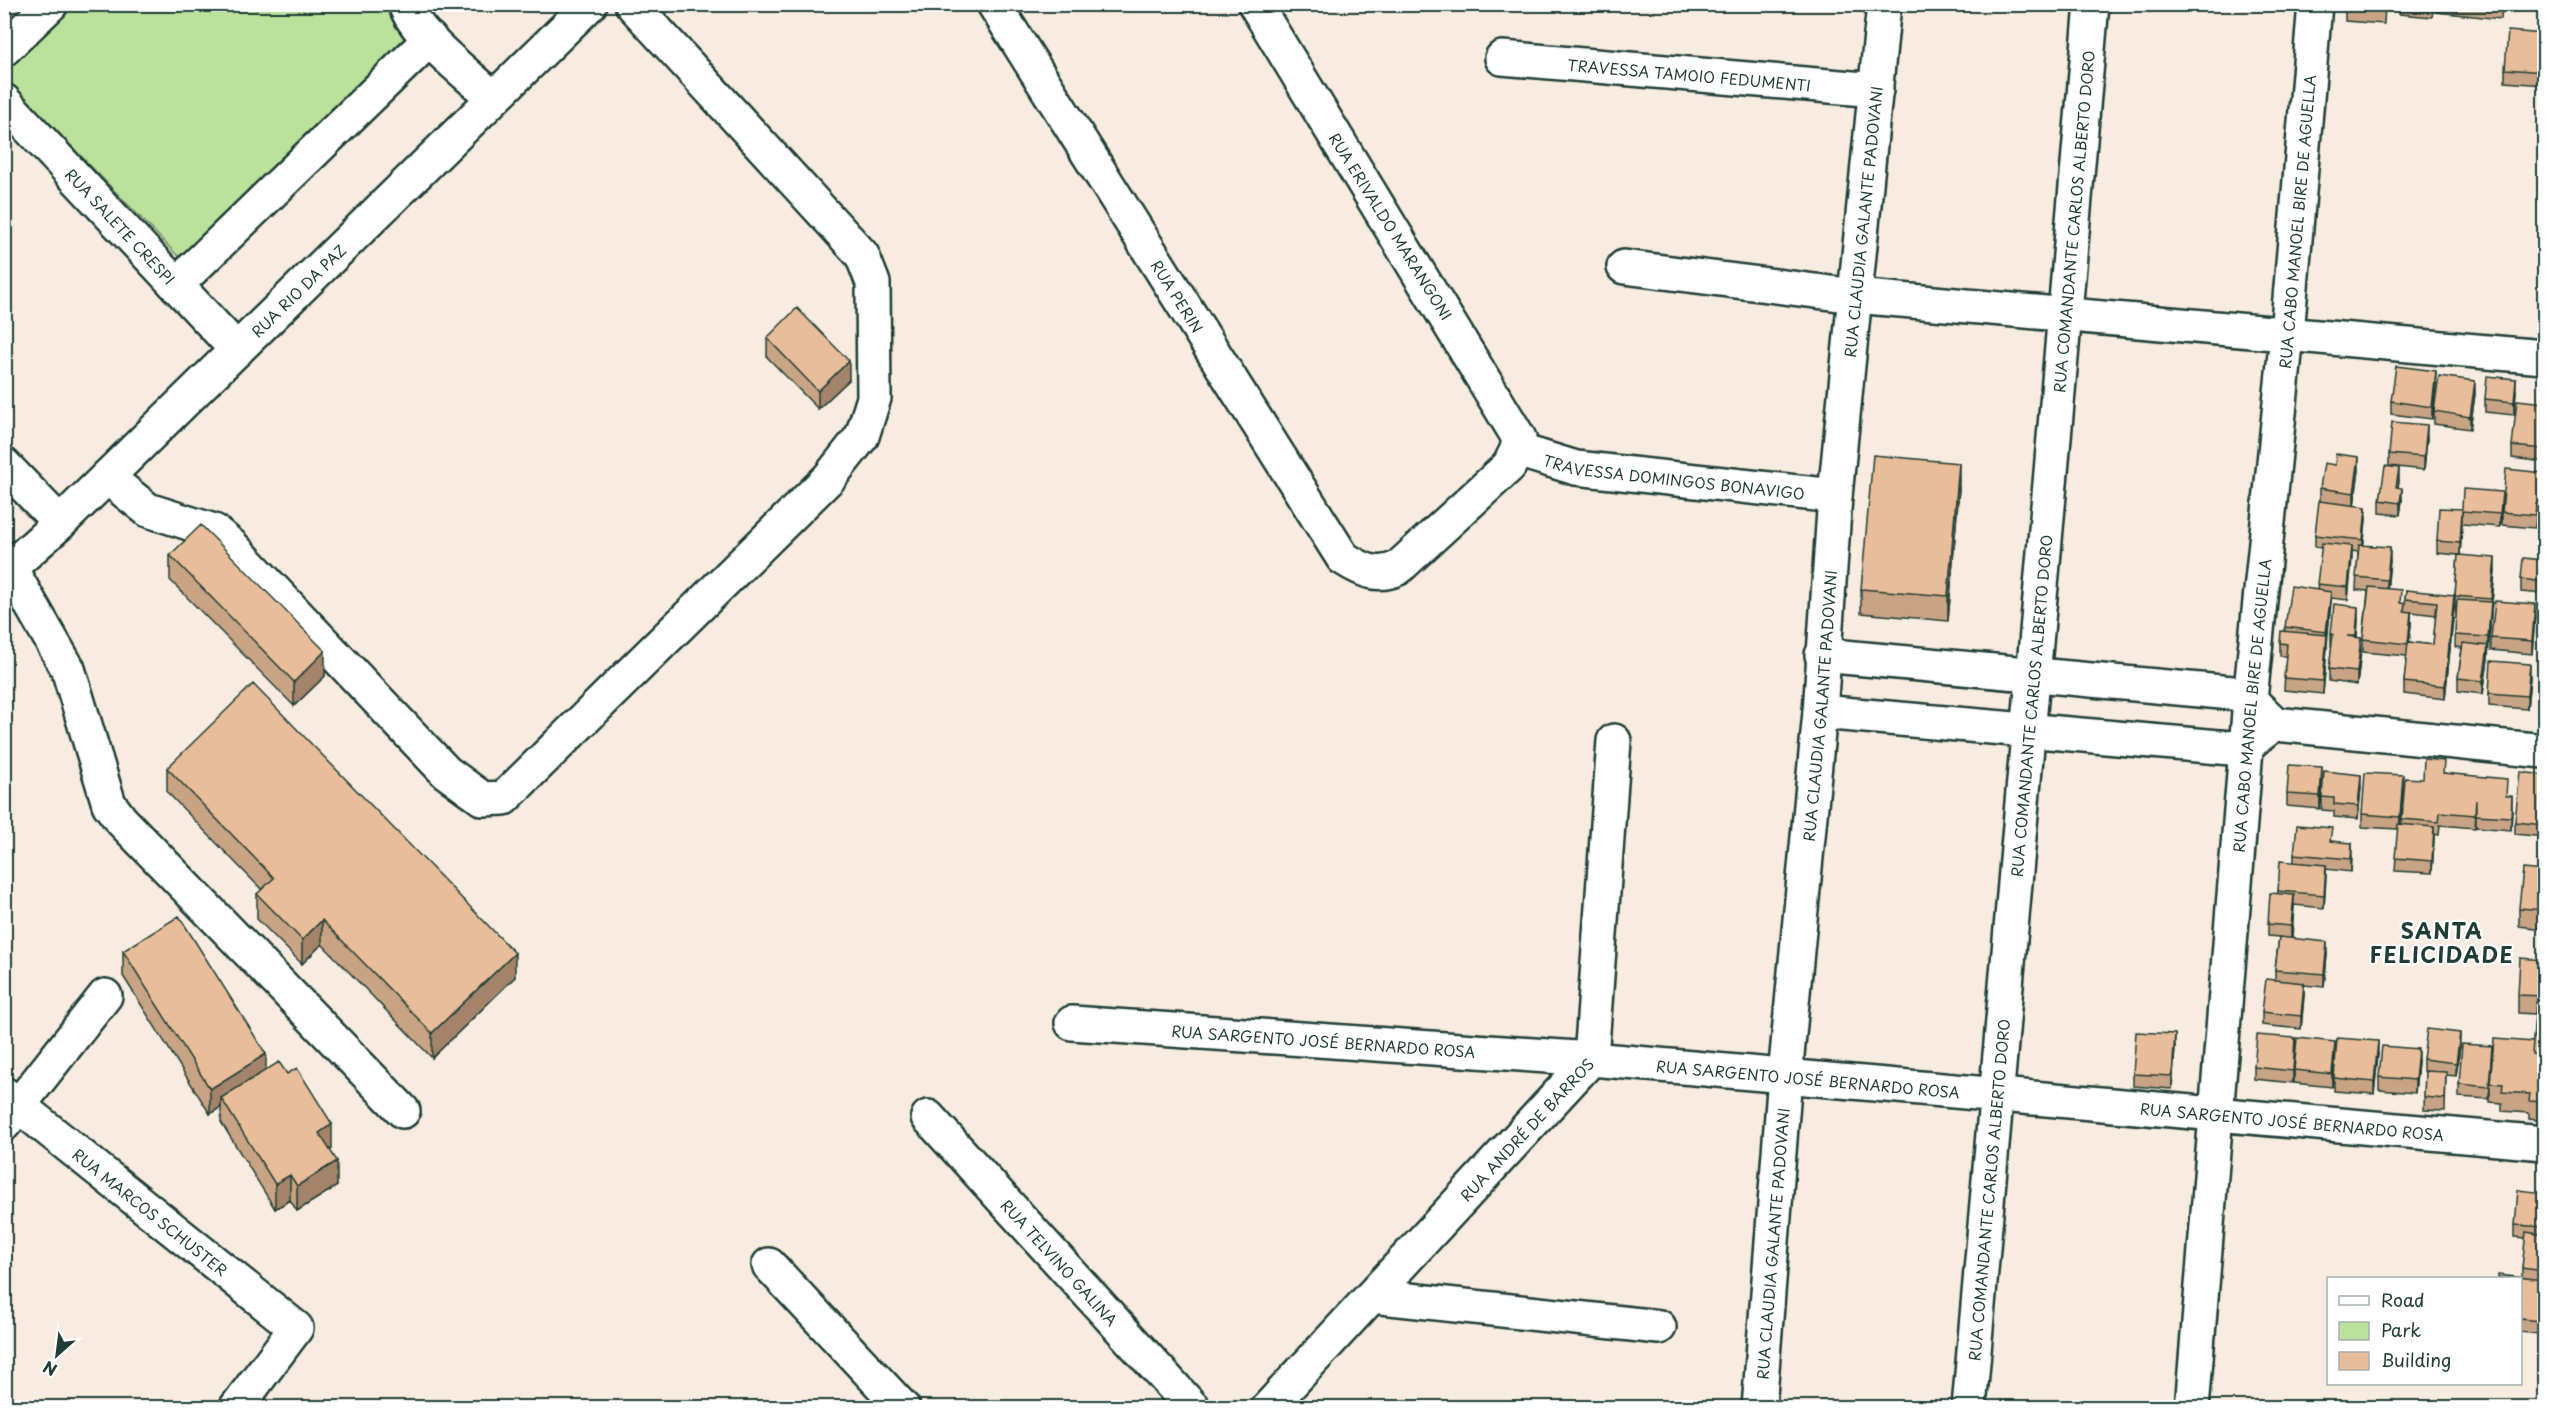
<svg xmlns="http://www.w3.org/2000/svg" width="2549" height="1412" font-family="'Playpen Sans',sans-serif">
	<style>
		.green { fill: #bce19c; stroke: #6e8f68; stroke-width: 1.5 }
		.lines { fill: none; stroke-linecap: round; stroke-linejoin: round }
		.minor-casing { stroke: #1f3d34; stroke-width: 38 }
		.major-casing { stroke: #1f3d34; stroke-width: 38 }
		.minor { stroke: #fff; stroke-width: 33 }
		.major { stroke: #fff; stroke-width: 33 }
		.wall { fill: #c8a384; stroke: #1f3d34; stroke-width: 1.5; fill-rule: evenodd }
		.shaded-wall { fill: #a3846b; stroke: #1f3d34; stroke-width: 1.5 }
		.building { fill: #e9bd99; stroke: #1f3d34; stroke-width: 1.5 }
		.labels { text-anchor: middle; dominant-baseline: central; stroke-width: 4.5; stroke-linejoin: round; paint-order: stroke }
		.street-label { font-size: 15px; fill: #1f3d34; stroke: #fff }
		.district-label { font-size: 21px; font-weight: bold; letter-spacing: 1.5px; fill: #1f3d34; stroke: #fff }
	</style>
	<rect width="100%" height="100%" fill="#f8ebe0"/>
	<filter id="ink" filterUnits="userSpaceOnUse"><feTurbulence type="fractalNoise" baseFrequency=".0167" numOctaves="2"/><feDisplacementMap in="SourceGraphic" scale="12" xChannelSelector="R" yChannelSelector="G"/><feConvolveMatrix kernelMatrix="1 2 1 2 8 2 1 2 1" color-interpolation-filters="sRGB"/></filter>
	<g filter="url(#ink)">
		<!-- green -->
		<path class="green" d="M69,5H392L411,41L184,257L177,255L7,80L5,71L8,63Z"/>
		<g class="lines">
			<defs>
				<g id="minor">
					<path d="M405,4C416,36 468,74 493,98"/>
					<path id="s1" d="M994,4L1343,558C1362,570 1377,578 1398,568L1509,466L1517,450L1519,438L1255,4"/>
					<path d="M4,49L51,4"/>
					<path id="s2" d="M1502,58L1876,90"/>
					<path id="s3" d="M4,101L237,350"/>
					<path d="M1624,267L1855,296L2544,357"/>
					<path d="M176,285L430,39"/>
					<path id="s4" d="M1517,450L1576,468L1835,496"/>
					<path d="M4,465L60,523"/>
					<path d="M107,477L148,510L214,531L232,546L446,772L483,799L504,798L829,478L862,436L874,398L873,283L862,255L632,4"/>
					<path d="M10,568L68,669L109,804L121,820L403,1111"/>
					<path d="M1822,655L2232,693L2250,700L2275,724L2544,751"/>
					<path d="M1820,712L2231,748L2248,744L2265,731"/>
					<path id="s5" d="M1072,1023L1591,1059L2544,1143"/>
					<path id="s6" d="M4,1094L296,1328L236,1408"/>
					<path id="s7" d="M928,1117L1193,1408"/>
					<path d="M4,1124L105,996"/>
					<path d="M769,1265L903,1408"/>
					<path d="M1372,1296L1659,1327"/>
					<path id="s8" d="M1268,1408L1591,1059L1614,741"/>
					<path id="s9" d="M1759,1408L1785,1076L1820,712L1835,496L1884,4"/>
					<path id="s10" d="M1969,1408L2092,4"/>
					<path id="s11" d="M2192,1408L2250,700L2287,334L2315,4"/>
				</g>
				<g id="major">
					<path id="s12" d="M4,573L60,523L590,4"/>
				</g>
			</defs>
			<!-- minor casing -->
			<use href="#minor" class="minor-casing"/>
			<!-- major casing -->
			<use href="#major" class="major-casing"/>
			<!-- minor -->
			<use href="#minor" class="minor"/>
			<!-- major -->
			<use href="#major" class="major"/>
		</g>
		<!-- wall -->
		<path class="wall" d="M2345,4H2385L2384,24L2345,21Z
			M2399,4H2434L2432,17L2399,14Z
			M2436,4H2502L2501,19L2436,12Z
			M2544,34V85L2505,82V69Z
			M767,338L849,380L818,409L767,357Z
			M2436,384L2432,419L2391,414V401Z
			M2516,391L2514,415L2485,412V399Z
			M2475,394L2470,429L2434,424V411Z
			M2544,403V462L2512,458V446Z
			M2427,438L2424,470L2389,466V454Z
			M2359,470L2354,505L2366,519L2363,545L2390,560L2387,589L2401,603L2405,604L2406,590L2454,608L2445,699L2404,694V682L2407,656L2363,652V639L2368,591L2356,590L2358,552L2352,551L2348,600L2331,598L2323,694L2284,690L2286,656H2280V643L2285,631V627L2317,590L2322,548L2315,547V535L2320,501V488ZM2411,612L2436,615L2433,645L2409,642L2411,624Z
			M2544,473V517H2536L2535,528L2502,525V512Z
			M2399,481L2398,487L2402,500L2400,515L2380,513V500Z
			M1959,488L1948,621L1861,613V589Z
			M2502,505L2500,527L2462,524L2460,555L2495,571L2491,612L2488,659L2483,694L2458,691V678L2462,648L2455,647L2456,609H2455V596L2458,555L2437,553V541L2462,509Z
			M170,555L325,676L294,706L170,580Z
			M2544,560V594L2521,592V579Z
			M2535,616L2532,654L2491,650V638Z
			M2358,619L2357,638L2361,651L2357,685L2329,681V669L2332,646H2331V634Z
			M2530,677L2527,709L2489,706V693Z
			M167,768L515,977L432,1058L322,944L302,964L257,919V894L262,890L167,792Z
			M2444,773L2506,796L2512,809L2511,830L2476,827V813L2475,828L2440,825L2439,835L2434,834L2432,873L2395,871L2398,829L2362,827V814L2403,788L2400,824L2402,825V819L2423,779Z
			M2544,775V837L2515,834V822Z
			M2322,780L2320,809L2287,806V794Z
			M2361,787L2358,819L2334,817V811L2322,810V797Z
			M2332,841L2352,856L2351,872L2326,869L2324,908L2294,905L2292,938L2327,954L2324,987L2304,985V995L2301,1029L2262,1025V1012L2275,980V970L2279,937L2268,936V924L2278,893V891L2294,862V854Z
			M2544,871V929L2519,926V908Z
			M123,951L266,1070L332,1149L330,1150L337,1186L297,1211L290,1200L275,1209L221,1122V1107L210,1114L123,976Z
			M2544,960V1121L2529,1119V1113L2502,1111V1103L2490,1102V1086L2489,1099L2459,1097V1084L2492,1058L2533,1042L2535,1014L2518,1013V995Z
			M2295,1038L2293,1083L2254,1079V1067Z
			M2460,1046L2456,1076L2446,1075L2445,1111L2424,1110L2425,1072L2423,1071V1059Z
			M2175,1047L2172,1089L2133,1086V1074Z
			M2335,1054L2332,1087L2294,1083V1070Z
			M2378,1054L2374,1094L2334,1091V1078Z
			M2418,1061L2415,1093L2379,1090V1077Z
			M2544,1193V1298L2540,1334L2520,1332V1278L2522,1277V1268L2526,1238L2515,1237V1225Z"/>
		<!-- shaded-wall -->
		<path class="shaded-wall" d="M849,361V380L818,409V391Z
			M2436,371V384L2432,419V407Z
			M2516,379V391L2514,415V402Z
			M2475,381V394L2470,429V417Z
			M2427,425V438L2424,470V457Z
			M2359,457V470L2354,506V493Z
			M1959,463V488L1948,621V596Z
			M2399,468V481L2396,499V487Z
			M2402,488V500L2400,515V503Z
			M2502,492V505L2500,527V514Z
			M2366,507V519L2363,553V540Z
			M2462,511V524L2460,555V543Z
			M2352,546V559L2348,600V587Z
			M2390,547V560L2387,593V580Z
			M2495,558V571L2491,612V599Z
			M2331,592V604L2327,637V647L2323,694L2326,632Z
			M2454,595V608L2445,699V686Z
			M2491,602V614L2488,650V637Z
			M2535,604V616L2532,654V641Z
			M2358,607V619L2356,649V636Z
			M2411,612V624L2408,656V644Z
			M2361,638V651L2357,685V672Z
			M2488,646V659L2483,694V681Z
			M325,651V676L294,706V682Z
			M2530,664V677L2527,709V696Z
			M2322,767V780L2320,809V796Z
			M2361,775V787L2358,819V806Z
			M2403,775V788L2400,830V817Z
			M2512,796V809L2511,830V817Z
			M2434,827V840L2432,873V861Z
			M2352,843V856L2351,872V859Z
			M2326,865V878L2324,908V895Z
			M2294,895V907L2291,938V926Z
			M322,920V944L302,964V940Z
			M2327,942V954L2324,987V974Z
			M515,953V977L432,1058V1033Z
			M2304,983V995L2301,1029V1016Z
			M2460,1033V1046L2456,1076V1063Z
			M2175,1034V1047L2172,1089V1076Z
			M2295,1038V1051L2293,1083V1071Z
			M2378,1041V1054L2374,1094V1082Z
			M2335,1042V1054L2332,1087V1074Z
			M2418,1049V1061L2415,1093V1080Z
			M266,1054V1079L221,1098V1107L210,1114V1089Z
			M332,1124V1149L319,1157V1133Z
			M337,1161V1186L297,1211V1186Z
			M290,1175V1200L275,1209V1184Z
			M2544,1285V1298L2540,1334V1321Z"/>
		<!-- building -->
		<path class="building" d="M2345,4H2384V11L2345,8Z
			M2481,4H2501V7Z
			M2508,31L2544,34V72L2505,69Z
			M797,308L849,361L818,391L767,338Z
			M2396,366L2436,371L2432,407L2391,401Z
			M2439,376L2475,381L2470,417L2434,411Z
			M2487,376L2516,379L2514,402L2485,399Z
			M2517,400L2544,403V449L2512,446Z
			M2392,422L2427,425L2424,457L2389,454Z
			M2336,454L2359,457L2354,493L2320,488L2324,463L2335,465Z
			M1873,455L1959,463L1948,596L1861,589Z
			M2385,466L2399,468L2396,487L2402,488L2400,503L2380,500Z
			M2506,469L2544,473V505L2536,504L2535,515L2502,512Z
			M2463,489L2502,492L2500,514L2462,511L2460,543L2437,541L2439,508L2462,509Z
			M2319,501L2366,507L2363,540L2315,535Z
			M201,525L325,651L294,682L170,555Z
			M2322,543L2352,546L2348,587L2317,584Z
			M2359,545L2390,547L2387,580L2356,577Z
			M2458,555L2495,558L2491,599L2455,596Z
			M2523,558L2544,560V582L2521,579Z
			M2291,586L2331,592L2326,632L2285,627Z
			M2369,587L2401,590L2400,603L2405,604L2404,611L2411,612L2408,644L2363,639Z
			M2406,590L2454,595L2445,686L2404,682L2408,642L2433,645L2437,602L2405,599Z
			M2457,600L2491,602L2488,637L2455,635Z
			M2495,601L2535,604L2532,641L2491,638Z
			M2334,604L2358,607L2356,636H2347L2361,638L2357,672L2329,669L2333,634H2331Z
			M2281,631L2327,635L2323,681L2284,678L2287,644L2280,643Z
			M2463,643L2488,646L2483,681L2458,678Z
			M2491,661L2530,664L2527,696L2489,693Z
			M253,684L515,953L432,1033L322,920L302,940L257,894L274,878L167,768Z
			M2424,759L2444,761L2443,773L2507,779L2506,796H2512L2511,817L2476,815V800L2475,815L2440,812L2439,822L2402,819L2405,778L2423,779Z
			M2289,765L2322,767L2320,796L2287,794Z
			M2324,771L2361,775L2358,806L2334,804V798L2322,797Z
			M2520,772L2544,775V825L2515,822Z
			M2365,773L2403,775L2400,817L2362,814Z
			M2398,824L2434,827L2432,861L2395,858Z
			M2297,825L2332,828L2330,841L2352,843L2351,859L2294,854Z
			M2280,861L2326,865L2324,895L2278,891Z
			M2523,869L2544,871V910L2519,908Z
			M2270,893L2294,895L2291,926L2268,924Z
			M179,916L266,1054L210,1089L123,951Z
			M2279,937L2327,942L2324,974L2275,970Z
			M2520,958L2544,960V996L2518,995Z
			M2266,979L2304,983L2301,1016L2262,1012Z
			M2536,1002L2544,1003V1055L2532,1054Z
			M2427,1029L2460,1033L2456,1063L2423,1059Z
			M2136,1032L2175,1034L2172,1076L2133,1074Z
			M2257,1035L2295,1038L2293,1071L2254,1067Z
			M2297,1038L2335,1042L2332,1074L2294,1070Z
			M2337,1038L2378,1041L2374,1082L2334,1078Z
			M2494,1039L2533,1042L2532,1054L2544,1055V1102L2529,1101L2530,1094L2502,1092L2503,1084L2490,1083Z
			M2462,1044L2492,1046L2489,1087L2459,1084Z
			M2382,1046L2418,1049L2415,1080L2379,1077Z
			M279,1062L287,1074L297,1068L332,1124L319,1133L337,1161L297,1186L290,1175L275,1184L221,1098Z
			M2425,1071L2446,1072L2445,1099L2424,1097Z
			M2518,1190L2544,1193V1227L2515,1225Z
			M2526,1232L2544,1235V1271L2522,1268Z
			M2498,1275L2544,1280L2540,1321L2520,1319V1278H2498Z"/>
	</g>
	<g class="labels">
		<!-- street labels -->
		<g class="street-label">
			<text stroke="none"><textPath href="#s2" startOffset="188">TRAVESSA TAMOIO FEDUMENTI</textPath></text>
			<text stroke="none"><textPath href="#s9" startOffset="1191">RUA CLAUDIA GALANTE PADOVANI</textPath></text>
			<text stroke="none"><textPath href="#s10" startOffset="1191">RUA COMANDANTE CARLOS ALBERTO DORO</textPath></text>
			<text stroke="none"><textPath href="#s11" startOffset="1191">RUA CABO MANOEL BIRE DE AGUELLA</textPath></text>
			<text stroke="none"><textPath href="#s3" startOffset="171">RUA SALETE CRESPI</textPath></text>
			<text transform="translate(1391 226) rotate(58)">RUA ERIVALDO MARANGONI</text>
			<text stroke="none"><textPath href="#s12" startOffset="408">RUA RIO DA PAZ</textPath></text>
			<text stroke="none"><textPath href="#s1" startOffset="345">RUA PERIN</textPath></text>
			<text stroke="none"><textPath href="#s4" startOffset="160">TRAVESSA DOMINGOS BONAVIGO</textPath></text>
			<text stroke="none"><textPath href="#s9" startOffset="705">RUA CLAUDIA GALANTE PADOVANI</textPath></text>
			<text stroke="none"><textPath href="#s10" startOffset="705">RUA COMANDANTE CARLOS ALBERTO DORO</textPath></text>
			<text stroke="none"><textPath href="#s11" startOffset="705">RUA CABO MANOEL BIRE DE AGUELLA</textPath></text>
			<text stroke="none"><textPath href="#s5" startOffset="252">RUA SARGENTO JOSÉ BERNARDO ROSA</textPath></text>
			<text stroke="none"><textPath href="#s5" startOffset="738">RUA SARGENTO JOSÉ BERNARDO ROSA</textPath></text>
			<text stroke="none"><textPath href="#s5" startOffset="1224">RUA SARGENTO JOSÉ BERNARDO ROSA</textPath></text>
			<text stroke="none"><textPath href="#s8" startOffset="380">RUA ANDRÉ DE BARROS</textPath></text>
			<text stroke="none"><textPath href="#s10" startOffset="219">RUA COMANDANTE CARLOS ALBERTO DORO</textPath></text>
			<text stroke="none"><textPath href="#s6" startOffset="188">RUA MARCOS SCHUSTER</textPath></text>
			<text stroke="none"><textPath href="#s9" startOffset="165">RUA CLAUDIA GALANTE PADOVANI</textPath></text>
			<text stroke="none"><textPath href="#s7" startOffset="196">RUA TELVINO GALINA</textPath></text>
		</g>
		<!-- district labels -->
		<g class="district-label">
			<text x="2442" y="930">SANTA<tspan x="2442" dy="24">FELICIDADE</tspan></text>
		</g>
	</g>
	<!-- margin -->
	<rect width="2549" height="1412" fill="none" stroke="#fff" stroke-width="24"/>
	<rect x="12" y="12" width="2525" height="1388" fill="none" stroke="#1f3d34" stroke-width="2" filter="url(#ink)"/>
	<!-- legend -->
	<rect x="2327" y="1277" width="195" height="108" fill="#ffffff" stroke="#a5b1ae" stroke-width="1.5"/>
	<rect x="2339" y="1296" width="30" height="9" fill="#ffffff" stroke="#a5b1ae" stroke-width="1.5"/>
	<text x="2381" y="1307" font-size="18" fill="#1f3d34">Road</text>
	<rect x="2339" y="1322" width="30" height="18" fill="#bce19c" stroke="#a5b1ae" stroke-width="1.5"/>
	<text x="2381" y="1337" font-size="18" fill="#1f3d34">Park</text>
	<rect x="2339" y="1352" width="30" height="18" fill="#e9bd99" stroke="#a5b1ae" stroke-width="1.5"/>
	<text x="2381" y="1367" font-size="18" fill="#1f3d34">Building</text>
	<!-- north arrow -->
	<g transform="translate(57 1355) rotate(208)" stroke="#ffffff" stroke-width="4.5" paint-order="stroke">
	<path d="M0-4.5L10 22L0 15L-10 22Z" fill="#1f3d34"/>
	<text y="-9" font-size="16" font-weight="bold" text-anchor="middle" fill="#1f3d34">N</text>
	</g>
</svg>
